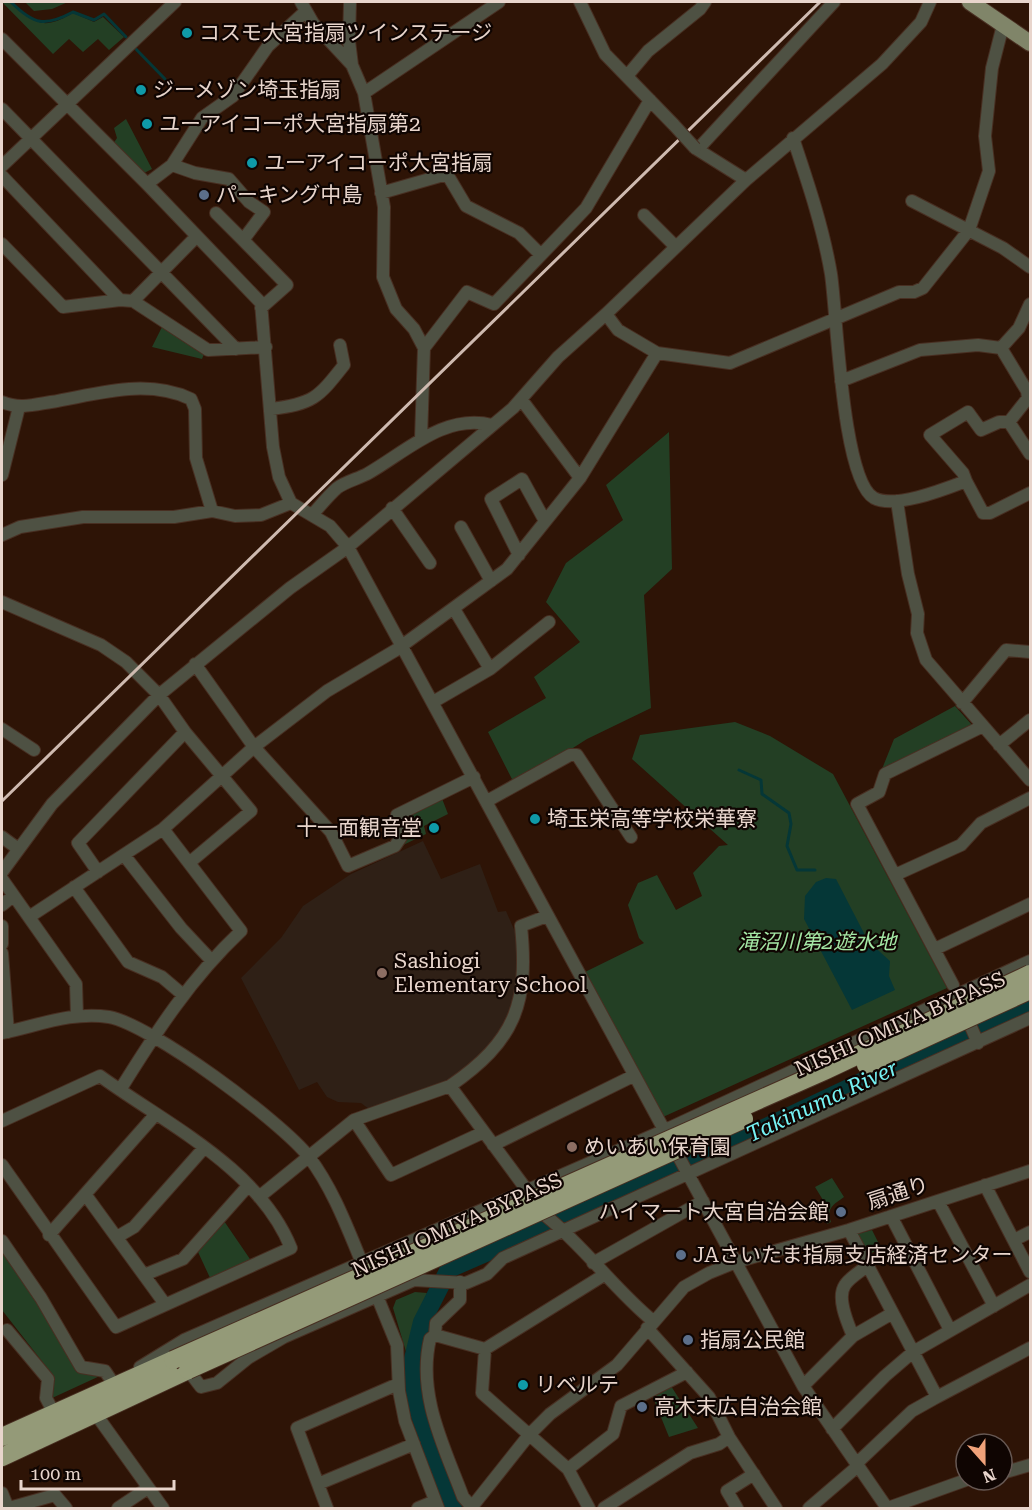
<svg xmlns="http://www.w3.org/2000/svg" width="1032" height="1510" font-family="'Roboto Serif','Noto Sans JP',serif">
	<style>
		.education { fill: #2f2016 }
		.green { fill: #233f24 }
		.water { fill: #053737 }
		.lines { fill: none; stroke-linecap: round; stroke-linejoin: round }
		.stream { stroke: #053737; stroke-width: 3 }
		.river { stroke: #053737; stroke-width: 18 }
		.minor-casing { stroke: #482f22; stroke-width: 14 }
		.major-casing { stroke: #482f22; stroke-width: 18 }
		.highway-casing { stroke: #482f22; stroke-width: 20 }
		.minor { stroke: #4e5143; stroke-width: 12 }
		.major { stroke: #808569; stroke-width: 16 }
		.highway { stroke: #949a78; stroke-width: 18 }
		.rail { stroke: #cebab0; stroke-width: 3 }
		.minor-bridge-casing { stroke: #482f22; stroke-width: 14; stroke-linecap: butt }
		.highway-bridge-casing { stroke: #482f22; stroke-width: 20; stroke-linecap: butt }
		.minor-bridge { stroke: #4e5143; stroke-width: 12 }
		.highway-bridge { stroke: #949a78; stroke-width: 18 }
		.culture-dot { fill: #0f9aa8; stroke: #0f0502; stroke-width: 2 }
		.service-dot { fill: #5c6f8a; stroke: #0f0502; stroke-width: 2 }
		.education-dot { fill: #8d6e63; stroke: #0f0502; stroke-width: 2 }
		.labels { text-anchor: middle; dominant-baseline: central; stroke-width: 4.5; stroke-linejoin: round; paint-order: stroke }
		.poi-label { font-size: 21px; fill: #e8d5cc; stroke: #0f0502; text-anchor: start }
		.park-label { font-size: 21px; font-style: italic; fill: #a4e7a5; stroke: #0f0502 }
		.street-label { font-size: 21px; fill: #e8d5cc; stroke: #0f0502 }
		.water-label { font-size: 22px; font-style: italic; fill: #76f2f4; stroke: #0f0502 }
	</style>
	<rect width="100%" height="100%" fill="#2e1406"/>
	<!-- education -->
	<path class="education" d="M423,841L441,879L480,864L498,912L506,911L516,934L518,987L497,1041L457,1077L369,1109L361,1103L338,1102L327,1097L317,1082L299,1090L241,978L281,938L303,906L351,874Z"/>
	<!-- green -->
	<path class="green" d="M2,2H9C35,22 41,32 73,13L94,22L103,17L124,37L109,50L98,39L83,52L69,39L53,54Z
		M25,2H68L52,9L34,11Z
		M126,119L152,169L142,174L113,144L117,138L114,128Z
		M162,327L204,354L202,359L152,347Z
		M669,432L672,569L644,595L651,708L587,739L515,785L488,732L546,698L534,677L580,642L546,602L566,563L623,520L606,485Z
		M955,706L972,725L882,769L894,739Z
		M735,722L770,736L833,774L947,988L663,1117L585,972L644,943L639,938L628,905L638,883L657,875L676,910L702,896L693,873L719,846L728,845L632,759L640,735Z
		M441,796L448,814L424,826L426,834L399,847L397,815Z
		M832,1178L844,1197C833,1205 826,1208 831,1222L827,1224L824,1213L826,1205L815,1187Z
		M224,1221L252,1262L211,1280L198,1252Z
		M872,1230L881,1248L866,1256L857,1234Z
		M2,1248L40,1303L78,1370L102,1375L50,1399L55,1378L2,1310Z
		M415,1292L427,1293L407,1355L393,1308L396,1300Z
		M671,1386L698,1428L669,1437L652,1395Z"/>
	<!-- water -->
	<path class="water" d="M826,878L836,879L868,941L890,961L889,976L895,990L852,1010L804,919L805,896L816,882Z"/>
	<g class="lines">
		<!-- stream -->
		<path class="stream" d="M11,2C34,25 45,27 73,12L94,20L104,14L126,37
			M133,46L165,79
			M739,770L761,780L762,794L789,813L791,824L787,846L797,870H815"/>
		<!-- river -->
		<path class="river" d="M453,1508L419,1413L413,1389V1359L422,1322L449,1269L671,1172L1030,1002"/>
		<defs>
			<path id="minor" d="M301,2L313,23L352,65
				M350,2L349,41L352,65L364,93L384,207L383,277L396,309L414,329L424,348L421,439
				M580,2L605,54L674,125
				M2,39L147,184L261,303L273,447L279,477L291,503L330,526L348,547L803,1386L887,1508
				M627,76L648,51L700,9L705,2
				M364,93L499,2
				M2,109L236,349
				M793,138C808,183 823,227 831,274C837,314 842,480 874,498C895,509 945,489 966,481L983,513H990L1030,493
				M695,148L746,180
				M698,149L834,2
				M172,165L202,118L233,96L268,46L306,11
				M2,166L175,2
				M2,176L120,300
				M147,184L172,165L195,173L229,179L249,202L264,212L243,240L287,285L261,308
				M381,193L447,174L466,206L519,233L541,255
				M912,201L1003,248L1030,267
				M216,213L243,240
				M644,215L675,246
				M2,244L63,307L120,300L133,301L196,237
				M133,301L208,350L266,347
				M606,314L618,330L657,353L730,363L899,292H914L923,288L969,230L989,171L985,136L992,68L1003,25
				M424,348L467,292L494,304L586,208L650,100
				M1001,348L1019,328L1030,304
				M841,381L920,350L978,345L1001,348L1027,391L1028,398L1009,422L1030,454
				M521,399L580,478
				M2,402C19,409 33,405 51,402C98,394 146,378 191,399L195,409L196,458L212,511
				M270,409C313,404 318,398 344,365L340,345
				M2,475L19,407
				M966,481L963,473L930,435L968,412L981,430L999,422H1009
				M897,501L908,574L918,614L917,633L926,660L1030,780
				M392,508L430,563
				M312,515C320,506 328,496 337,488C345,482 357,479 367,474C406,452 444,413 492,425
				M461,527L491,581
				M2,535L20,527L83,517H174L212,511L235,516L261,515L291,503
				M519,555L491,499L522,479L545,521
				M2,602L101,645L126,662L159,695L185,732L251,811L189,863
				M454,609L490,669
				M195,664L254,747L331,832L348,866L395,846L401,837L397,815L474,777
				M433,702L490,669L549,622
				M962,703L1006,650L1030,652
				M2,729L34,750
				M999,745L1030,720
				M487,801L570,755H577L631,837
				M2,837L17,848
				M124,855L181,928L211,960
				M2,872L52,804L159,695L290,588L348,547L513,408L558,357L606,314L746,180L882,64L921,22L930,2
				M98,872L78,843L185,732
				M895,875L961,845L981,823L1030,798
				M2,879L76,984L77,1016
				M74,887L128,962L162,977L182,994
				M2,905L13,896
				M547,916L521,926C529,1004 515,1041 450,1086L546,1216C585,1247 614,1289 653,1321
				M29,917L163,829L254,747L327,691L396,650L507,569L580,478L657,353
				M2,926V944
				M935,949L1030,904
				M2,953L8,1032
				M953,985L857,804L879,792L885,774L983,726
				M965,1013L978,1043
				M2,1033C37,1026 72,1011 109,1017C150,1024 282,1122 309,1157C333,1189 347,1227 362,1263
				M120,1090C156,1032 191,978 241,931L163,829
				M354,1120L391,1175L484,1132
				M2,1121L100,1076C166,1124 259,1168 291,1248L116,1327L2,1165
				M493,1145L633,1076
				M985,1185L1030,1272
				M85,1194L165,1304
				M259,1197L354,1120L450,1086
				M938,1201L994,1306
				M891,1216L950,1330
				M849,1230L937,1397L1030,1348
				M49,1235L155,1115
				M117,1237L134,1227L204,1148
				M1014,1240L1030,1232
				M2,1241L41,1298L81,1367L105,1371L115,1386
				M593,1263L703,1201
				M144,1275L183,1259L248,1186
				M604,1275L485,1349L482,1393L568,1469L613,1434L621,1406L687,1372
				M377,1296L397,1345L399,1391L405,1421L438,1508
				M647,1328L709,1397L729,1437L776,1508
				M7,1330L48,1379L46,1398L54,1413
				M435,1335L436,1323L460,1300V1282
				M853,1336C848,1324 836,1298 845,1285C849,1278 861,1271 867,1266
				M140,1367L184,1340L663,1131L1030,961
				M188,1370L201,1387L217,1383L248,1358L284,1337L414,1280L466,1283L487,1274L503,1258L1030,1018
				M803,1386L853,1336L891,1314
				M95,1413L163,1508
				M832,1429L885,1376L913,1352L1030,1285
				M856,1464L912,1411L937,1397
				M568,1469L589,1508
				M1002,1473L1030,1465
				M318,1484L414,1444
				M2,1493L8,1508
				M472,1507L463,1497C444,1446 417,1395 430,1339L435,1335L485,1349
				M9,1508L55,1495L66,1508
				M118,1508L148,1488
				M327,1508L297,1428L398,1384
				M418,1508L435,1501
				M471,1508L529,1435L550,1414L617,1365L684,1287L709,1273L736,1262L849,1230L1030,1171
				M604,1508L690,1453L719,1444L729,1437
				M737,1508L727,1491L754,1474
				M809,1508L858,1466
				M888,1508L966,1480"/>
			<path id="major" d="M970,2L1030,43"/>
			<path id="highway" d="M2,1437L173,1360
				M2,1457L188,1370"/>
		</defs>
		<!-- minor casing -->
		<use href="#minor" class="minor-casing"/>
		<!-- major casing -->
		<use href="#major" class="major-casing"/>
		<!-- highway casing -->
		<use href="#highway" class="highway-casing"/>
		<!-- minor -->
		<use href="#minor" class="minor"/>
		<!-- major -->
		<use href="#major" class="major"/>
		<!-- highway -->
		<use href="#highway" class="highway"/>
		<!-- rail -->
		<path class="rail" d="M2,801L820,2"/>
		<defs>
			<path id="minor-bridge" d="M674,125L695,148"/>
			<path id="highway-bridge" d="M866,1065L1030,990
				M173,1360L824,1071L1030,974
				M188,1370L744,1119"/>
		</defs>
		<!-- minor-bridge casing -->
		<use href="#minor-bridge" class="minor-bridge-casing"/>
		<!-- highway-bridge casing -->
		<use href="#highway-bridge" class="highway-bridge-casing"/>
		<!-- minor-bridge -->
		<use href="#minor-bridge" class="minor-bridge"/>
		<!-- highway-bridge -->
		<use href="#highway-bridge" class="highway-bridge"/>
	</g>
	<!-- markers -->
	<g class="culture-dot">
		<circle cx="187" cy="33" r="6"/>
		<circle cx="141" cy="90" r="6"/>
		<circle cx="147" cy="124" r="6"/>
		<circle cx="252" cy="163" r="6"/>
		<circle cx="535" cy="819" r="6"/>
		<circle cx="434" cy="828" r="6"/>
		<circle cx="523" cy="1385" r="6"/>
	</g>
	<g class="service-dot">
		<circle cx="204" cy="195" r="6"/>
		<circle cx="841" cy="1212" r="6"/>
		<circle cx="681" cy="1255" r="6"/>
		<circle cx="688" cy="1340" r="6"/>
		<circle cx="642" cy="1407" r="6"/>
	</g>
	<g class="education-dot">
		<circle cx="382" cy="973" r="6"/>
		<circle cx="572" cy="1147" r="6"/>
	</g>
	<g class="labels">
		<!-- poi labels -->
		<g class="poi-label">
			<text x="199" y="33">コスモ大宮指扇ツインステージ</text>
			<text x="153" y="90">ジーメゾン埼玉指扇</text>
			<text x="159" y="124">ユーアイコーポ大宮指扇第2</text>
			<text x="264" y="163">ユーアイコーポ大宮指扇</text>
			<text x="216" y="195">パーキング中島</text>
			<text x="547" y="819">埼玉栄高等学校栄華寮</text>
			<text x="422" y="828" text-anchor="end">十一面観音堂</text>
			<text x="394" y="961">Sashiogi<tspan x="394" dy="24">Elementary School</tspan></text>
			<text x="584" y="1147">めいあい保育園</text>
			<text x="829" y="1212" text-anchor="end">ハイマート大宮自治会館</text>
			<text x="693" y="1255">JAさいたま指扇支店経済センター</text>
			<text x="700" y="1340">指扇公民館</text>
			<text x="535" y="1385">リベルテ</text>
			<text x="654" y="1407">高木末広自治会館</text>
		</g>
		<!-- park labels -->
		<g class="park-label">
			<text x="817" y="942">滝沼川第2遊水地</text>
		</g>
		<!-- street labels -->
		<g class="street-label">
			<text transform="translate(900 1024) rotate(-24)">NISHI OMIYA BYPASS</text>
			<text transform="translate(898 1193) rotate(-18)">扇通り</text>
			<text transform="translate(457 1225) rotate(-24)">NISHI OMIYA BYPASS</text>
		</g>
		<!-- water labels -->
		<g class="water-label">
			<text transform="translate(822 1101) rotate(-25)">Takinuma River</text>
		</g>
	</g>
	<!-- border -->
	<rect width="1032" height="1510" fill="none" stroke="#e8d5cc" stroke-width="6"/>
	<!-- north arrow -->
	<g transform="translate(984 1462) rotate(159)"><circle r="28" fill="#0f0502" stroke="#665853" stroke-width="1.5"/>
	<path d="M0-4.5L10 22L0 15L-10 22Z" fill="#f0a27a"/>
	<text y="-9" font-size="16" font-weight="bold" text-anchor="middle" fill="#e8d5cc">N</text>
	</g>
	<!-- scale -->
	<path d="M21 1480v9h153v-9" fill="none" stroke="#e8d5cc" stroke-width="3"/>
	<text x="30" y="1480" font-size="18" fill="#e8d5cc" stroke="#0f0502" stroke-width="4.5" paint-order="stroke">100 m</text>
</svg>
